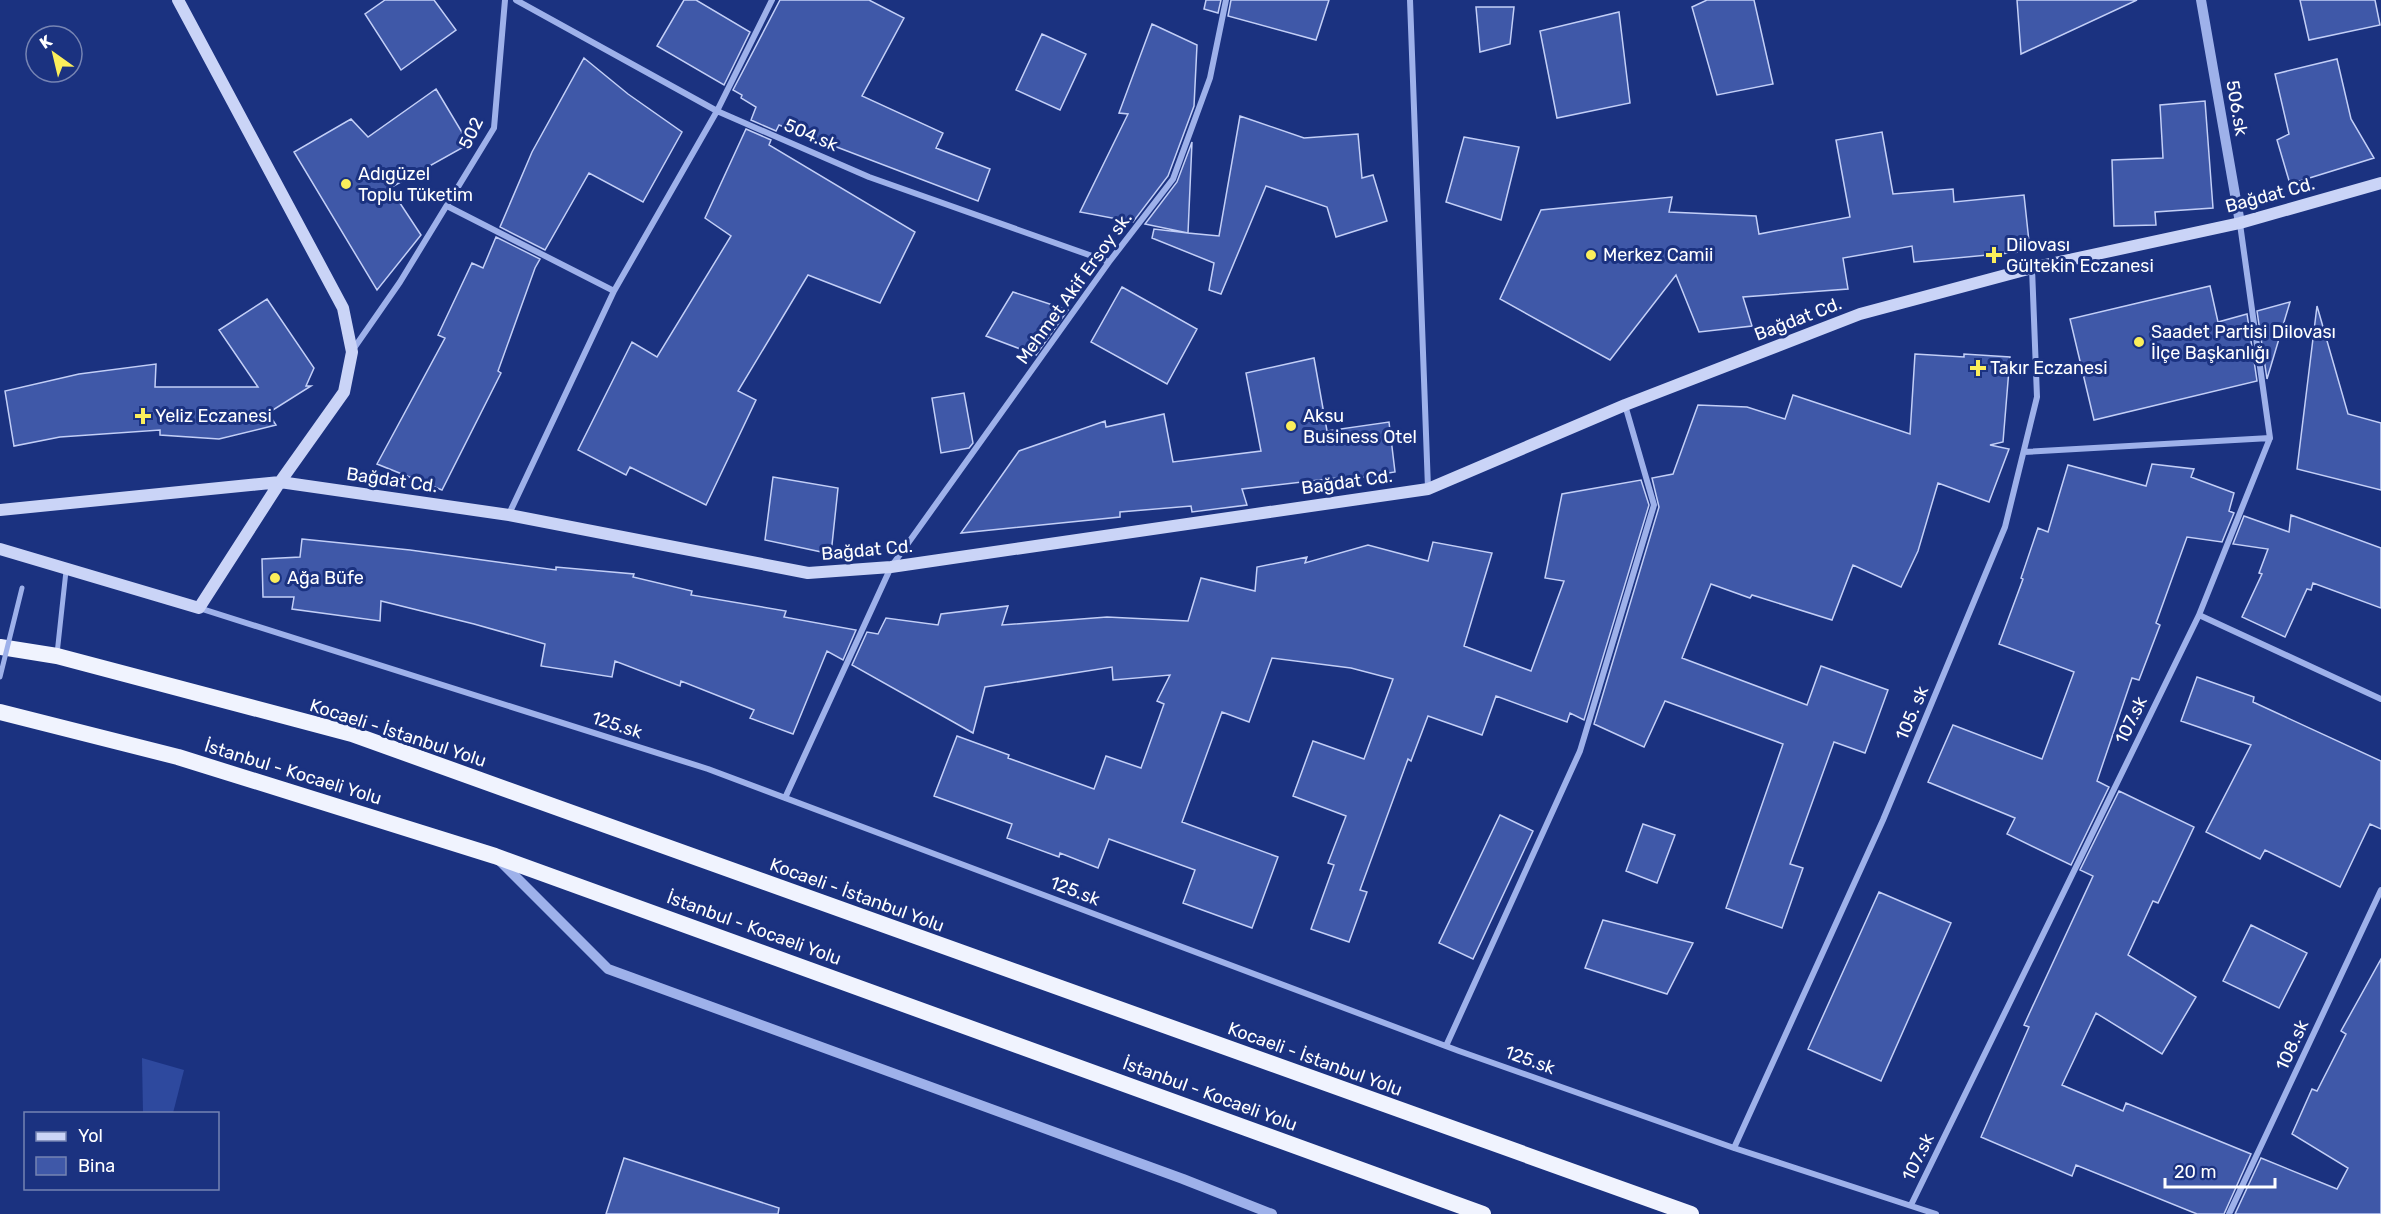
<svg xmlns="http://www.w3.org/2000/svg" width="2381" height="1214" font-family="Rubik,sans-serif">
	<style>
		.green { fill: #2e499e }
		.building { fill: #3f58a8; stroke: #c3cff7; stroke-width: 1.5 }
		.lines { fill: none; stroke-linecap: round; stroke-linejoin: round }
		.pedestrian { stroke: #9eb1ea; stroke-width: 5 }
		.minor { stroke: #9eb1ea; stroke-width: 6 }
		.tertiary { stroke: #9eb1ea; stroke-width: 10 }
		.secondary { stroke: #cad4f7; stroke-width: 12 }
		.trunk { stroke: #f0f3fe; stroke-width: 16 }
		.pedestrian-bridge { stroke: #9eb1ea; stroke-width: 5 }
		.poi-dot { fill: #fbee5b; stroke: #1b3280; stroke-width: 2 }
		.labels { text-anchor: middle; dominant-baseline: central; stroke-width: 6; stroke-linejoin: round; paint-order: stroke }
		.street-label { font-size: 18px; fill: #fff; stroke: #1b3280 }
		.poi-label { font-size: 18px; fill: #fff; stroke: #1b3280; text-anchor: start }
	</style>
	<rect width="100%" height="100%" fill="#1b3280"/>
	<!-- green -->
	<path class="green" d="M142,1058L184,1070L173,1113H143Z"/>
	<!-- building -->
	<path class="building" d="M385,0H434L456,30L401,70L365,14Z
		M684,0H696L750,32L724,85L657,46Z
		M780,0H869L904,18L862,96L943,133L936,148L990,169L978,201L779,125L776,131L751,120L756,107L741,98L742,95L733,90Z
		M1206,0H1221L1218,13L1204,9Z
		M1231,0H1329L1316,40L1228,16Z
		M1707,0H1754L1773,84L1717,95L1692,7Z
		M2017,0H2137L2021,54Z
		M2300,0H2375L2380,25L2309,40Z
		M1476,7H1514L1510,44L1480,52Z
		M1619,12L1630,103L1557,118L1540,31Z
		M1152,24L1197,45L1194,106L1168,176L1133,222L1080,212L1128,114L1119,113Z
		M1042,34L1086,54L1060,110L1016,90Z
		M584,58L628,94L682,132L643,202L589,173L545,250L500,227L532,152Z
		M2337,59L2351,119L2374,158L2290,184L2277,140L2289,134L2275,74Z
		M436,89L469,144L390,188L421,235L377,290L294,152L351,119L368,137Z
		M2205,101L2213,208L2155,212L2156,225L2114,226L2112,160L2163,158L2160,105Z
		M1240,116L1304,138L1358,134L1362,178L1373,175L1387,221L1336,237L1327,207L1266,186L1221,294L1209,290L1214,263L1152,238L1154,229L1188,233L1145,224L1177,182L1192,142L1188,233L1219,236Z
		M746,129L771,140L769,145L915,232L880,303L808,275L738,391L756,400L706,505L630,467L626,475L578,450L632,342L657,357L731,236L705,218Z
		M1882,132L1893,194L1953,189L1954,202L2024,195L2030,251L1914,262L1912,246L1843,258L1848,289L1743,297L1752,326L1699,332L1676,275L1610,360L1500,299L1541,210L1672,197L1669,212L1756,216L1759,234L1850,217L1836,140Z
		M1464,137L1519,147L1501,220L1446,202Z
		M496,237L540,259L535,268L498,371L501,373L442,490L377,464L445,338L438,335L472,263L483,268Z
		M2210,286L2218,322L2247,314L2257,381L2094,420L2070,319Z
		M1122,287L1197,329L1167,384L1091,342Z
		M1013,292L1068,310L1036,355L986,336Z
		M267,299L314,368L306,386H311L268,413L276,425L219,439L160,435V430L60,437L14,446L5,391L79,374L156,364L155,387H258L219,330Z
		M2290,302L2267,379L2257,311Z
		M2317,306L2348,414L2381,423V490L2297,469Z
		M1915,354L1964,357V354L2010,357L2003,442L1990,445L2009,449L1989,502L1938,483L1918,551L1901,587L1853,565L1832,620L1752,595L1750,598L1711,584L1682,658L1807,705L1821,666L1888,690L1865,753L1834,742L1790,864L1803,868L1782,928L1726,908L1783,744L1665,701L1644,747L1594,724L1659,507L1652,478L1673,474L1698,405L1747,407L1785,419L1793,395L1910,434Z
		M1314,358L1327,431L1389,422L1395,472L1346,480L1345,477L1242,489L1247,505L1192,512L1191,506L1120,512V517L961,533L1019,451L1105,421L1106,427L1164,414L1173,462L1261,451L1246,373Z
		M964,393L973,443L969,448L941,453L932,398Z
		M2152,464L2194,469L2191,477L2234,493L2229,511L2234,513L2222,542L2187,537L2156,623L2160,625L2139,680L2132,678L2097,781L2109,787L2071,865L2007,834L2015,818L1928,782L1953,725L2042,759L2074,672L1999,644L2023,579L2021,578L2038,528L2048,532L2068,465L2146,486Z
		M773,477L838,488L831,554L765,540Z
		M1641,480L1649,505L1584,720L1570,713L1567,722L1496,696L1482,735L1428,716L1411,761L1408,759L1360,890L1367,892L1349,942L1311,929L1334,865L1328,863L1346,816L1293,796L1313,741L1364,759L1393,679L1351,668L1272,658L1249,722L1222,712L1182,822L1278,857L1252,928L1183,903L1195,870L1109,839L1098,868L1060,853L1059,857L1007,838L1012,824L934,796L957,736L1009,755L1008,758L1094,789L1106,756L1141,768L1164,704L1157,701L1170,675L1113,680L1112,667L985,687L973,733L852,665L867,632L878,634L886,618L938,625L941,614L1008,606L1002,625L1107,617L1188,621L1201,578L1255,591L1257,567L1307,557L1305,563L1368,545L1428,561L1433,542L1492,553L1464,646L1531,671L1564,581L1545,578L1562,494Z
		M2291,515L2381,548V608L2313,583L2311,590L2307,589L2285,637L2242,617L2262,574L2259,573L2268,549L2233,544L2244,516L2289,532Z
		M302,539L410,550L556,570V567L634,574L633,577L692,591L691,595L786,611L784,617L856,630L843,660L827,651L793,734L750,718L754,710L681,681L680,686L615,661L612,677L541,666L545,644L474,624L381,601L380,621L292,609L294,597H263L262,559L300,557Z
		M2197,677L2254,697L2253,702L2381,761V829L2370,824L2340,887L2265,850L2260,859L2206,832L2251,745L2181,721Z
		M2119,791L2194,827L2158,903L2153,901L2128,955L2196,997L2162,1054L2096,1013L2062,1085L2123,1111L2126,1103L2251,1154L2224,1214H2197L2076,1165L2072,1176L1981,1137L2029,1027L2024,1025L2093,876L2080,870Z
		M1500,815L1533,831L1473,959L1439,943Z
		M1643,824L1675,835L1657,883L1626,871Z
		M1879,892L1951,923L1881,1081L1808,1049Z
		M1603,920L1693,943L1667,994L1585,968Z
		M2251,925L2307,953L2279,1008L2223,981Z
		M2381,959V1214H2235L2261,1158L2337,1189L2348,1168L2292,1134L2312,1089L2317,1091L2346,1034L2341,1031Z
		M624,1158L779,1208L778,1214H606Z"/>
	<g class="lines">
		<!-- pedestrian -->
		<path class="pedestrian" d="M57,654L66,571"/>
		<!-- minor -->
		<path class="minor" d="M516,0L717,111L869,177L1109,262
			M1410,0L1428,488
			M447,206L614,291
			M352,351L400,282L494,128L505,0
			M2024,452L2270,438
			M509,514L614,291L717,111L772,0
			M199,608L708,769L1459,1051L1734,1148L1936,1214
			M2199,615L2381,699
			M785,798L891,567L1109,262L1173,179L1210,78L1226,0
			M1446,1046L1580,751L1654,505L1625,405
			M1734,1148L1883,820L2005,527L2037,397L2032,268
			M1911,1205L2199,615L2270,438L2240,224
			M2229,1214L2381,890"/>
		<!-- tertiary -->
		<path class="tertiary" d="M2201,0L2240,223
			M499,860L608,969L1183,1179L1272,1214"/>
		<!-- secondary -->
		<path class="secondary" d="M0,510L280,482L509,515L808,573L891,567L1428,489L1625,405L1860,314L2032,268L2240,223L2381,183
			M0,549L199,608L280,482L344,392L352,352L343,308L178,0"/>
		<!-- trunk -->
		<path class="trunk" d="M0,647L57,656L352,734L1691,1214
			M0,712L178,757L495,856L1483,1214"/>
		<!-- pedestrian-bridge -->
		<path class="pedestrian-bridge" d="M0,677L22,588"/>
	</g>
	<!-- markers -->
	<g class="poi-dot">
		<circle cx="346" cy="184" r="6"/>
		<circle cx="1591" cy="255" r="6"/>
		<path d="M1991 246h6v6h6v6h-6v6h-6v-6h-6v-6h6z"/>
		<circle cx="2139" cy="342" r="6"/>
		<path d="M1975 359h6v6h6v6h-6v6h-6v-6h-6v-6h6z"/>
		<path d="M140 407h6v6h6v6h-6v6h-6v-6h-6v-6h6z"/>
		<circle cx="1291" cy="426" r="6"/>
		<circle cx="275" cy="578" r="6"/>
	</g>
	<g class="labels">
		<!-- street labels -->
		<g class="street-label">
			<text transform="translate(2237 108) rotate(80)">506.sk</text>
			<text transform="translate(471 133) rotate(-64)">502</text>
			<text transform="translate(811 135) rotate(23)">504.sk</text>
			<text transform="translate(2270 195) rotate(-15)">Bağdat Cd.</text>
			<text transform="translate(1074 288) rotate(-54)">Mehmet Akif Ersoy sk.</text>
			<text transform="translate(1798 319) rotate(-21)">Bağdat Cd.</text>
			<text transform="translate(392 480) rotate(8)">Bağdat Cd.</text>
			<text transform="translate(1347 482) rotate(-8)">Bağdat Cd.</text>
			<text transform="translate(867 550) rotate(-5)">Bağdat Cd.</text>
			<text transform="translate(1912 713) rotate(-67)">105. sk</text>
			<text transform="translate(2131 720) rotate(-64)">107.sk</text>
			<text transform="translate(617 725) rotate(18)">125.sk</text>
			<text transform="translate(398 733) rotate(18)">Kocaeli - İstanbul Yolu</text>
			<text transform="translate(293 772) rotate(17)">İstanbul - Kocaeli Yolu</text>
			<text transform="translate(1075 891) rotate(21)">125.sk</text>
			<text transform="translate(857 895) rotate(20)">Kocaeli - İstanbul Yolu</text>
			<text transform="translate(754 928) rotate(20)">İstanbul - Kocaeli Yolu</text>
			<text transform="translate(2292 1045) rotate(-65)">108.sk</text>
			<text transform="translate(1315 1059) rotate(20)">Kocaeli - İstanbul Yolu</text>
			<text transform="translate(1530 1060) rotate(20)">125.sk</text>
			<text transform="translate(1210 1094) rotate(20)">İstanbul - Kocaeli Yolu</text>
			<text transform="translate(1918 1157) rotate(-64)">107.sk</text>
		</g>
		<!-- poi labels -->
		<g class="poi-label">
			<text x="358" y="174">Adıgüzel<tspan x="358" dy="21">Toplu Tüketim</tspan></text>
			<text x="2006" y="245">Dilovası<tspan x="2006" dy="21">Gültekin Eczanesi</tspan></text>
			<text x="1603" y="255">Merkez Camii</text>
			<text x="2151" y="332">Saadet Partisi Dilovası<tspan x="2151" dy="21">İlçe Başkanlığı</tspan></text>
			<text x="1990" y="368">Takır Eczanesi</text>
			<text x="155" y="416">Yeliz Eczanesi</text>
			<text x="1303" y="416">Aksu<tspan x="1303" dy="21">Business Otel</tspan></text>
			<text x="287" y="578">Ağa Büfe</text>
		</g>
	</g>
	<!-- legend -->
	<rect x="24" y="1112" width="195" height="78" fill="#1b3280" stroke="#7684b3" stroke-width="1.5"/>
	<rect x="36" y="1132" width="30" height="9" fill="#cad4f7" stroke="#7684b3" stroke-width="1.5"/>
	<text x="78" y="1142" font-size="18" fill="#ffffff">Yol</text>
	<rect x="36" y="1157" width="30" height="18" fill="#3f58a8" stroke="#7684b3" stroke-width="1.5"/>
	<text x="78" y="1172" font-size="18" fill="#ffffff">Bina</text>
	<!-- north arrow -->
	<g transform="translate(54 54) rotate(326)"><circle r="28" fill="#1b3280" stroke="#7684b3" stroke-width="1.5"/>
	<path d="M0-4.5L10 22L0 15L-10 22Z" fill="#fbee5b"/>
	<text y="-9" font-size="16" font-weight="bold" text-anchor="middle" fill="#ffffff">K</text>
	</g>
	<!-- scale -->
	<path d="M2165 1178v9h110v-9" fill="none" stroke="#ffffff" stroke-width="3"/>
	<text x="2174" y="1178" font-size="18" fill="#ffffff" stroke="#1b3280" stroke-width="4.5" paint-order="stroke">20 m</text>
</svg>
